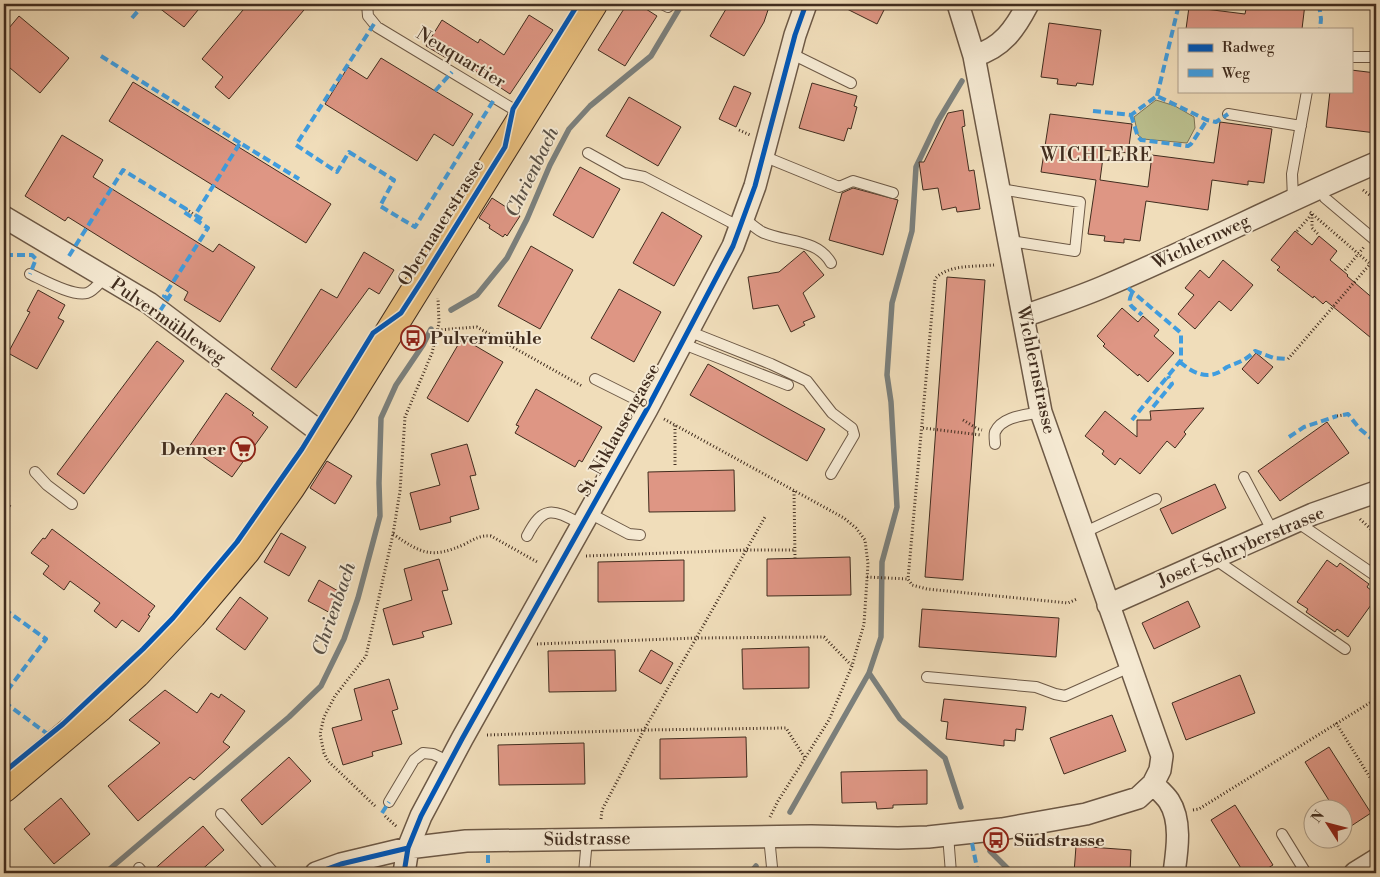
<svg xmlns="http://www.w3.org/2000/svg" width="1380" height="877" font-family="'Libre Bodoni',serif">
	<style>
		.green { fill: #bbc08f; stroke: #7e7657 }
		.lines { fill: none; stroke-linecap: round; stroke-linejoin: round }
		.stream { stroke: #7b807d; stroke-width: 5.5 }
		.building { fill: #de9684; stroke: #412d1f }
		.lane-casing { stroke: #6d5946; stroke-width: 12 }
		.street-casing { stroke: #6d5946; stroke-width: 24 }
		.primary-casing { stroke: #412d1f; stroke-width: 30 }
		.path { stroke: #412d1f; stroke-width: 3; stroke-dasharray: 1 2.5; stroke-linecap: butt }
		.lane { stroke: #f5e9d2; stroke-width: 10 }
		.street { stroke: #f5e9d2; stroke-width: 21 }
		.primary { stroke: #e8be7d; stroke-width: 28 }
		.quiet { stroke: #3f9de0; stroke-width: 4; stroke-dasharray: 8 4; stroke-linecap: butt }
		.cycleway-casing { stroke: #f5e9d2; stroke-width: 8 }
		.cycleway { stroke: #0057b8; stroke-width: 5 }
		.labels { text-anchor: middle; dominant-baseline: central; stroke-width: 4; stroke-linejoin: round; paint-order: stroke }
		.street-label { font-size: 18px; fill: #412d1f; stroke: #f5e9d2 }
		.poi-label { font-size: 18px; font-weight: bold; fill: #412d1f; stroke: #f5e9d2; text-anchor: start }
		.neighbourhood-label { font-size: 19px; letter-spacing: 1px; fill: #412d1f; stroke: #f5e9d2 }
		.water-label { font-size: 19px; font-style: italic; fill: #595046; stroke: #f5e9d2 }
	</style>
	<rect width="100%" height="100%" fill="#f0ddba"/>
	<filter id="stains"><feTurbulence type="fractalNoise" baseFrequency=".004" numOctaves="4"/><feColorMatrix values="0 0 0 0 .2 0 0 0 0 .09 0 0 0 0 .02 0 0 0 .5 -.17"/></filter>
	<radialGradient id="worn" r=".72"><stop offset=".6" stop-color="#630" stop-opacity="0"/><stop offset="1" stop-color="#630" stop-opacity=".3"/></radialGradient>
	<!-- green -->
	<path class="green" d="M1156,100L1175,106L1194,117L1195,128L1187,143L1143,139L1138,135L1134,117Z"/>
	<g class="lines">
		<!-- stream -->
		<path class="stream" d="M451,310L477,295L507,258L527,219L550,165L569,129L590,106L651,56L682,4
			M869,673L900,719L945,758L961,807
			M790,812L869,673L881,637L882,562L897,507L891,402L887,375L892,303L912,231L916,167L938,121L962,81
			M990,851L1012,873
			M105,873L289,717L321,686L344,639L358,598L380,516L379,483L381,418L396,385L423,345L431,329
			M750,873L756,866"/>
	</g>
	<!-- building -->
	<path class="building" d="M154,4H203L184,27Z
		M248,4H309L229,99L215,87L223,77L202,59Z
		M627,4H638L657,16L625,66L598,50Z
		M729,4H770L764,22L744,56L710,36Z
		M837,4H887L877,24Z
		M1247,4H1305L1302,29H1186L1189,7L1245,14Z
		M529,15L553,30L510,94L451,55L448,59L426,46L442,20L478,43L480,39L504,55Z
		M19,16L69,58L40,93L4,63V34Z
		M1049,23L1101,30L1093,85L1077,83L1076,86L1057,84L1058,79L1041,77Z
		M381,58L473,114L453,146L434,134L417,161L325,104L348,67L367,79Z
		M1351,70L1376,73V133L1326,127L1330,91H1351Z
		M133,82L331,204L306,243L109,121Z
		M812,83L857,96L854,106L857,107L851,129L848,128L844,141L799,128Z
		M734,86L751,93L736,127L719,119Z
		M629,97L681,127L658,166L606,136Z
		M963,110L965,126L962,127L969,171L974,170L980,209L957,212L956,207L942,210L938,188L923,190L919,162H924L948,113Z
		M1050,114L1132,124L1128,153L1104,150L1100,180L1148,187L1152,155L1214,163L1220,122L1272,129L1264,183L1248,181V185L1212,180L1208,210L1146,201L1140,241L1124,239V243L1104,241L1105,236L1088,234L1096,180L1041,172Z
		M62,135L103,160L93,177L213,252L219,244L255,267L220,322L184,300L188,292L68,217L65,221L25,196Z
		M580,167L620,189L593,238L553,215Z
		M853,188L898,200L883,255L829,240L842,193Z
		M492,198L520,216L507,236L505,234L503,237L489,228L490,225L479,218Z
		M662,212L702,236L674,286L633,263Z
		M1295,231L1312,245L1319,236L1337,251L1330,260L1348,275L1347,276L1376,301V342L1326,301L1323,304L1314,296L1313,298L1277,270L1280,267L1271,260Z
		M531,246L573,270L540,329L498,306Z
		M804,251L824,275L803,293L815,317L803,322L805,325L791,332L778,305L753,309L748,277L779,272Z
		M364,252L394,270L379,294L369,288L296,388L271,369L321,289L337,298Z
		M1223,260L1253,285L1231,311L1219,301L1195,329L1178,314L1194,295L1185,288L1200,270L1209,278Z
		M947,277L985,280L963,580L925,577Z
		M619,289L661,312L634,362L591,338Z
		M38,290L65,305L58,318L64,321L37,369L8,353L30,312L27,311Z
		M1122,308L1138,322L1143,316L1159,330L1154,336L1174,353L1148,382L1139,374L1138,376L1103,346L1105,344L1097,336Z
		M462,338L503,362L468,422L427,398Z
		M157,341L184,361L84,494L57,474Z
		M1256,353L1273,367L1258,384L1242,369Z
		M708,364L825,429L807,461L690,395Z
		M536,389L602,427L582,462L579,460L575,467L515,433L519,426L516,425Z
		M226,393L254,413L252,415L268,427L232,477L189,447Z
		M1204,408L1184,432L1186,434L1175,448L1167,441L1140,474L1120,458L1115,465L1102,454L1104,451L1085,436L1105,411L1137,437V420H1151L1150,411Z
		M1327,422L1349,453L1280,501L1258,471Z
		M467,444L476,475L470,476L479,509L450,517L451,522L420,530L410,493L440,485L431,454Z
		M327,461L352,476L335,504L310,488Z
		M734,470L735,511L649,512L648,472Z
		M1215,484L1226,508L1172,534L1160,509Z
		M52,529L155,606L148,615L150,616L139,632L122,620L116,628L94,611L100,603L70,581L64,590L43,574L49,566L31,553L43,538L45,539Z
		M281,533L306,547L289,576L264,562Z
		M850,557L851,595L767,596V559Z
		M439,559L448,590L442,591L452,624L422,632L424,637L393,645L383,609L412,600L404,569Z
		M684,560V601L598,602V562Z
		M1327,560L1337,567L1340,563L1369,584L1367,587L1376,594V598L1348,637L1337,629L1335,632L1306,612L1308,609L1297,602Z
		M319,580L345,595L334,615L308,601Z
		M240,597L268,618L245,650L216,629Z
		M1188,601L1200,627L1154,649L1142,623Z
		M922,609L1059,618L1056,657L919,647Z
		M809,647V688L743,689L742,649Z
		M615,650L616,691L549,692L548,651Z
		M651,650L673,663L661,684L639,671Z
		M1240,675L1255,713L1186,740L1172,703Z
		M389,679L398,709L392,711L402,744L372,752L373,756L343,765L332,728L362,720L354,689Z
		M165,690L197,713L211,693L219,698L221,694L245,711L223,742L230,747L194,780L190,777L138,821L108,786L160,743L129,720Z
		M944,699L1026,707L1023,730L1016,729L1015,741L1004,740V746L946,739L948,722L941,721Z
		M1112,715L1126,751L1064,774L1050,738Z
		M746,737L747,777L660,779V739Z
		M584,743L585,784L499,785L498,745Z
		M1329,747L1371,813L1342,832V810H1335L1305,762Z
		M289,757L311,781L262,825L241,800Z
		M927,770V804L893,805V808L877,809L876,802L842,803L841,772Z
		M61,798L90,834L54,864L24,829Z
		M1235,805L1273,865L1260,873H1244L1211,820Z
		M203,826L224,850L198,873H150Z
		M1076,846L1131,850L1130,873H1074Z"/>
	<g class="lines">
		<defs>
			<path id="lane" d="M367,4L368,16L377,27L523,115
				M662,4L668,7
				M1089,4H1093
				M790,53L851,83
				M1351,57H1373L1376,56
				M1228,114L1301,126
				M588,153L624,173L644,177L740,227
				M763,156L839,187L853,181L893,193
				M1321,186L1325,198L1376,241
				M1000,189L1080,202L1075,251L1010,241
				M1293,199L1292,174L1307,91
				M743,218C749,222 755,228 762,232C785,243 817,238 831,263
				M30,274C43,280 73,297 87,293C94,291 100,282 105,277
				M688,331L771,364L807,381L832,413L852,428L854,435L831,474
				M681,343L788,385
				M595,379L639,401L647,409
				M995,444C995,441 994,435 995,432C1002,416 1027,415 1041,412
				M35,472L47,485L72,504
				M1244,477L1273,532
				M589,513L629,534L640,535
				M1297,522L1376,576
				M1083,533L1156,499
				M527,536C544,503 554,510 583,525
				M1213,558L1345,649
				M927,677L1036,687L1055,694L1065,696L1130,667
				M389,802L414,760L423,753L433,754L450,762
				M221,814L274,873
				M1282,834L1306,873
				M948,835L951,873
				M769,837L772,867L770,873
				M139,868L143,873
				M584,873L587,839"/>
			<path id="street" d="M974,56C1002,48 1015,29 1028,4
				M4,217L149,303L324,435
				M1024,316C1050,307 1077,298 1103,287C1195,248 1284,202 1376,163
				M1108,605L1313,514L1376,492
				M1153,784C1158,789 1165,795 1169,801C1182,821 1177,851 1174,873
				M316,873L341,864L408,848L466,841L811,836L898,838L928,837L1002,829L1086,814L1138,798L1153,784L1160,770L1162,756L1041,412L974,56L958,4
				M404,873L408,848L421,816L462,739L647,409L733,246L755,186L795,35L806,4
				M1355,873L1376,860"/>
			<path id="primary" d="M4,788L100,707L136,674L192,615L246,551L291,487L341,410L593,4"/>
		</defs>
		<!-- lane casing -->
		<use href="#lane" class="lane-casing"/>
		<!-- street casing -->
		<use href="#street" class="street-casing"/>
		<!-- primary casing -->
		<use href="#primary" class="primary-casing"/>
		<!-- path -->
		<path class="path" d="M739,130L750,135
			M1363,190L1376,200
			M186,209L195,215
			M1310,212L1376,269
			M1312,214V228L1318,234
			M1297,231L1312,214
			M994,265C975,267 948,264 935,279L908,579L912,585L927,589L1068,603L1077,599
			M1345,270L1364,247
			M438,330L477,327L582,386
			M1288,359L1370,264
			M1337,416L1343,415
			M664,419L844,518L856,528L865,540L868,564L864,624L852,666L829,720L778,801L770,817
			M963,420L978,429L982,430
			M923,428L981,435
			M675,465V424
			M794,491L795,558
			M4,502L12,508
			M1360,519L1376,534
			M393,534C422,554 432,559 465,544C474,539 481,535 491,536L539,563
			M586,556L746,550H795
			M867,577L908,579
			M537,644L696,638L824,637L851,665
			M1336,723L1376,787
			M487,735L644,730L786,728L805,758
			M375,806L328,761L324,753L320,734L324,717L335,696L366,656L393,534L400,491L405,417L432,353L439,323L438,298
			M1193,810L1199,809L1376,699
			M385,816L397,827
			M601,819L602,810L644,730L765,517"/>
		<!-- lane -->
		<use href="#lane" class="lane"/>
		<!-- street -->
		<use href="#street" class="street"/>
		<!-- primary -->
		<use href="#primary" class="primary"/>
		<!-- quiet -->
		<path class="quiet" d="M1319,4L1321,19L1320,29
			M132,18L144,4
			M374,24L296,145L337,172L349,152L394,180L380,206L415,227L495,98
			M101,56L240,143
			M435,91L452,72
			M1157,96L1179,4
			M1093,111L1131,115L1157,96L1207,120L1216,122L1228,114
			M1131,115L1138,137L1141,140L1188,146L1191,144L1207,120
			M202,219L195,215L240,143L299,179
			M5,255H32L36,259L30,274
			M69,256L123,170L186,209L184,212L208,228L164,296L168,299
			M1128,288L1181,333V360L1132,420
			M1132,293C1126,306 1132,306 1142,315
			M160,311L171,294
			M1180,362C1189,370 1203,379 1217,373C1220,372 1224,369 1227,367C1239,362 1245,361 1255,351L1274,358L1288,359
			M1153,407L1172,384L1168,376
			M1343,415L1348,414L1360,429L1376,442
			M1289,437L1304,427L1337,416
			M4,609L46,639L4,695
			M4,702L49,735
			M382,813L389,802
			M972,843L978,873
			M488,855V873"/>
		<defs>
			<path id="cycleway" d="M4,772L63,724L143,649L173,618L237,542L302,449L373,333L401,313L423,279L505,147L513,109L578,4
				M316,873L341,864L408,848
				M404,873L408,848L421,816L462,739L647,409L733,246L755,186L795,35L806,4"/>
		</defs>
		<!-- cycleway casing -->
		<use href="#cycleway" class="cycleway-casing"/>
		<!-- cycleway -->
		<use href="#cycleway" class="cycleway"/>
	</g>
	<!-- icons -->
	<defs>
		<symbol id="bus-ring" viewBox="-11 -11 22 22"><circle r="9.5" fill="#f5e9d2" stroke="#8f2418" stroke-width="1.5"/><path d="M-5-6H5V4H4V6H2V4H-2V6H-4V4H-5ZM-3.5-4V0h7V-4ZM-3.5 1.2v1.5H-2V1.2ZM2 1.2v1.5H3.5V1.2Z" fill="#8f2418"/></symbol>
		<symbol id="supermarket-ring" viewBox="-11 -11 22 22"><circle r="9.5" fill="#f5e9d2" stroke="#8f2418" stroke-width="1.5"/><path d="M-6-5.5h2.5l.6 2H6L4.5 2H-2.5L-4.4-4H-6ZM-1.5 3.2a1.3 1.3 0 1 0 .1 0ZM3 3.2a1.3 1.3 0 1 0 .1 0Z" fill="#8f2418"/></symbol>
	</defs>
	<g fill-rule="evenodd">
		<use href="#bus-ring" x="399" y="324" width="28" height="28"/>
		<use href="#supermarket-ring" x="229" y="435" width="28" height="28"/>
		<use href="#bus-ring" x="982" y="826" width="28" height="28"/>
	</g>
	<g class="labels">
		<!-- street labels -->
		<g class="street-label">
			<text transform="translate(461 58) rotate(31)">Neuquartier</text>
			<text transform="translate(441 223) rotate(-58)">Obernauerstrasse</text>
			<text transform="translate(1201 242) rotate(-25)">Wichlernweg</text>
			<text transform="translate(168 321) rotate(35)">Pulvermühleweg</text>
			<text transform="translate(1036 370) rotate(78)">Wichlernstrasse</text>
			<text transform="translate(619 430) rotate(-61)">St. Niklausengasse</text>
			<text transform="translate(1241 547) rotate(-23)">Josef-Schryberstrasse</text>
			<text transform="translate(587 839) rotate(-1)">Südstrasse</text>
		</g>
		<!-- poi labels -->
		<g class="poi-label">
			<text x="430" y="338">Pulvermühle</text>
			<text x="226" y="449" text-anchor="end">Denner</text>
			<text x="1014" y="840">Südstrasse</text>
		</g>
		<!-- neighbourhood labels -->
		<g class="neighbourhood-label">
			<text x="1097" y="155">WICHLERE</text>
		</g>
		<!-- water labels -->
		<g class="water-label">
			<text transform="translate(532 172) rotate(-64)">Chrienbach</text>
			<text transform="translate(334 609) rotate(-71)">Chrienbach</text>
		</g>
	</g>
	<!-- margin -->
	<rect width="1380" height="877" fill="none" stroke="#f0ddba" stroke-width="20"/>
	<rect x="5" y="5" width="1370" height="867" fill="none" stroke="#412d1f" stroke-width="2.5"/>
	<rect x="10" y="10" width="1360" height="857" fill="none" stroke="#412d1f"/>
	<!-- legend -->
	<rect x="1178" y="28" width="175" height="65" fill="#f5e9d2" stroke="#ad9e8a"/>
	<rect x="1188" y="44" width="25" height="8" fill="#0057b8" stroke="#ad9e8a"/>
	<text x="1222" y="52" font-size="15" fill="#412d1f">Radweg</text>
	<rect x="1188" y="69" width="25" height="8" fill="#3f9de0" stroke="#ad9e8a"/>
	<text x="1222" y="78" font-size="15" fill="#412d1f">Weg</text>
	<!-- north arrow -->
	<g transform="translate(1328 824) rotate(306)"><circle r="24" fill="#f5e9d2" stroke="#ad9e8a"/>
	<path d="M0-4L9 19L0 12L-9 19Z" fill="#8f2418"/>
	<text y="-8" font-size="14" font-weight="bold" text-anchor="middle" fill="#412d1f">N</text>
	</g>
	<rect width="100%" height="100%" filter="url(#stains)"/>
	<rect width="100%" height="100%" fill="url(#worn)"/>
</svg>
